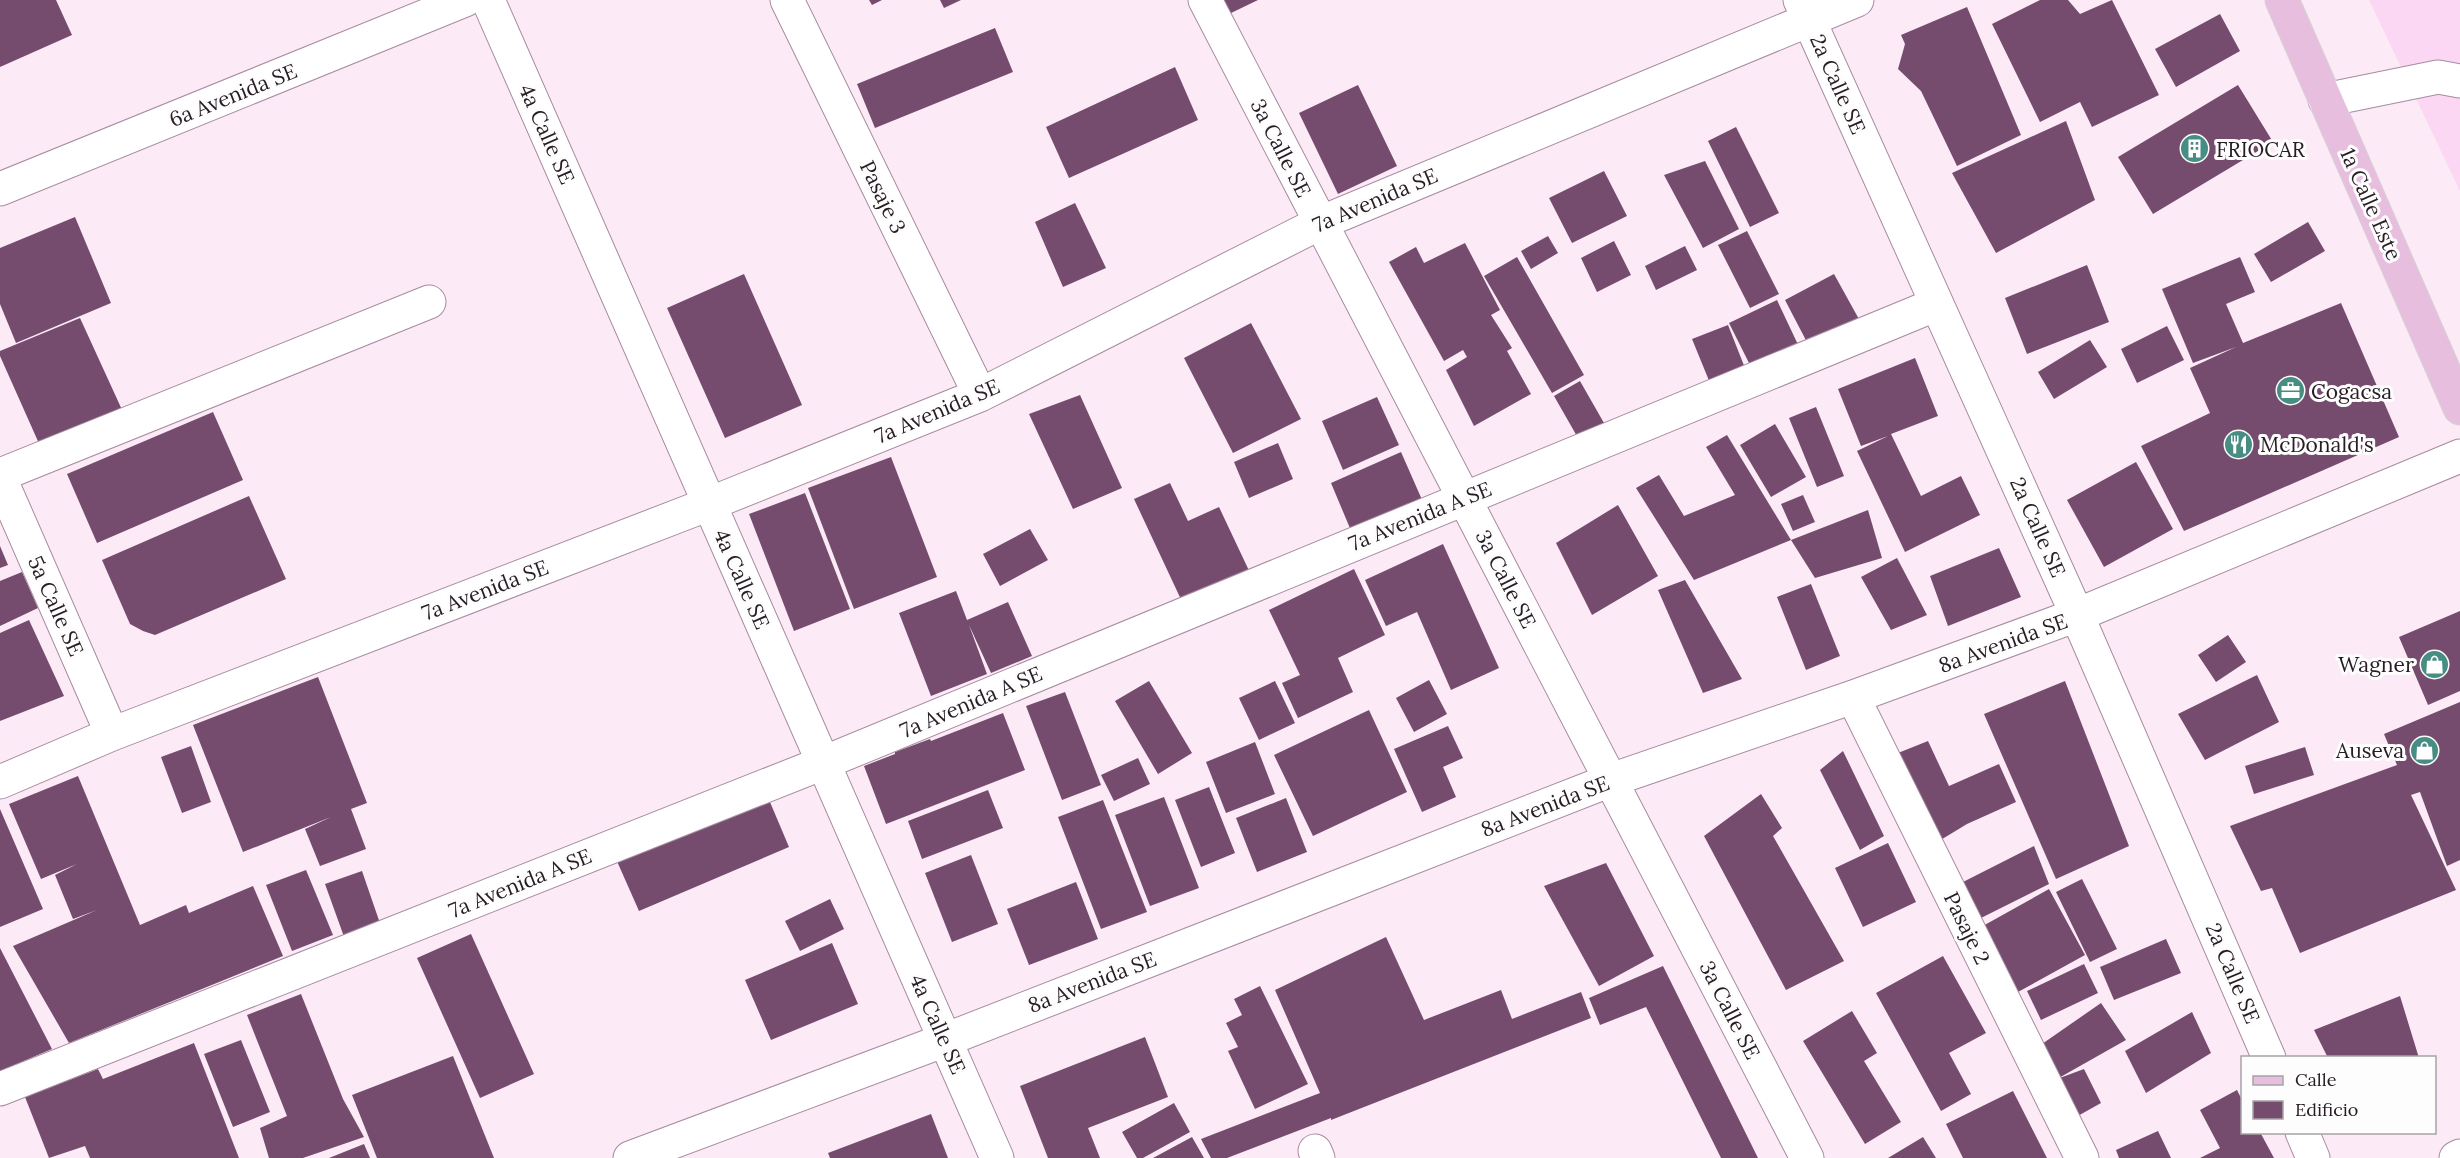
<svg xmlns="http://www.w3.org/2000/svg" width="2460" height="1158" font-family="Lora,serif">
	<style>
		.built { fill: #fcd7f3 }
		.building { fill: #754c6d }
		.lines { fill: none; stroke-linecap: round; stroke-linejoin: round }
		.minor-casing { stroke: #a78ba1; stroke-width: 35 }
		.major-casing { stroke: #d4d2d3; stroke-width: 35 }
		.minor { stroke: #fff; stroke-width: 33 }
		.major { stroke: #e8bedf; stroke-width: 33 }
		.labels { text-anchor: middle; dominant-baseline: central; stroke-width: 6; stroke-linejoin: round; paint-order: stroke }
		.street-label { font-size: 21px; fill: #271c24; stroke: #fdfdfd }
		.poi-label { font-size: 21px; fill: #271c24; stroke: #fdfdfd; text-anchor: start }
	</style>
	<rect width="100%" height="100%" fill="#fceaf7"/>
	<!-- built -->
	<path class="built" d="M2369,0H2460V191Z"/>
	<!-- building -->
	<path class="building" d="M0,0H56L72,35L0,67Z
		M869,0H882L872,5Z
		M940,0H961L944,8Z
		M1222,0H1258L1229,14Z
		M2040,0H2068L2080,14L2112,0L2159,95L2092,127L2080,102L2040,122L1992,24Z
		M1967,7L2021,135L1957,166L1921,91L1898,69L1905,44L1901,35Z
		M2220,14L2240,51L2176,87L2155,49Z
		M995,28L1013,72L875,128L857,84Z
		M1175,67L1198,120L1069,178L1046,127Z
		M1358,85L1397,166L1338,194L1299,113Z
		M2238,85L2273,142L2153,214L2118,157Z
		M2066,121L2095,200L1996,253L1952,173Z
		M1736,127L1779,213L1750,227L1708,141Z
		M1705,161L1739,229L1703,248L1664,175Z
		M1604,171L1627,216L1572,243L1549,198Z
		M1075,203L1106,268L1063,287L1035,222Z
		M75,217L111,303L16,343L0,304V248Z
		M2308,222L2325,251L2271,282L2254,254Z
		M1747,231L1779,294L1750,308L1718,245Z
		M1548,236L1558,253L1531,269L1521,251Z
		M1614,241L1631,275L1597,292L1581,258Z
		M1465,243L1500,310L1491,315L1512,348L1507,351L1531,394L1474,426L1446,370L1467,357L1463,350L1444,361L1389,262L1416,247L1424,263Z
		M1685,246L1697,270L1656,290L1645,266Z
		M1517,257L1584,375L1552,393L1484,276Z
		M2240,257L2255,292L2226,304L2243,343L2341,303L2399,437L2184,531L2141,446L2210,413L2190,368L2236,347L2193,363L2162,289Z
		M2087,265L2109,322L2027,354L2005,298Z
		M744,274L802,405L725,438L667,308Z
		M1834,274L1860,321L1810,348L1785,300Z
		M1777,300L1801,351L1754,373L1729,323Z
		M80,318L123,412L41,448L0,356V351Z
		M1251,323L1301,419L1233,453L1184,358Z
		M1728,325L1745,368L1710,383L1692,339Z
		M2167,326L2184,360L2137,383L2121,349Z
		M2090,340L2107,367L2054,399L2038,372Z
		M1915,358L1938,416L1891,434L1921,496L1961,476L1980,515L1905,552L1857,451L1888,436L1861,446L1838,389Z
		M1580,381L1608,430L1582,445L1554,396Z
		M1080,395L1122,488L1073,509L1029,414Z
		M1377,397L1399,445L1343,470L1322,421Z
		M1816,407L1844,476L1817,487L1789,418Z
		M213,412L243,480L97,543L67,474Z
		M1775,424L1806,477L1771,497L1740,445Z
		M1727,435L1791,540L1694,580L1636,488L1659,475L1684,516L1735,495L1706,447Z
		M1278,443L1293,479L1249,498L1234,462Z
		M1401,452L1423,502L1352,533L1331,483Z
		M891,457L937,577L854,609L808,488Z
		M2136,462L2173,529L2104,567L2067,500Z
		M1170,483L1188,521L1219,507L1252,577L1185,608L1134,499Z
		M805,493L850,609L794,631L749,514Z
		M1803,495L1815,522L1793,531L1781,504Z
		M249,496L286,579L155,635L143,631L130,624L102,560Z
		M1618,505L1658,576L1592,615L1556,543Z
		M1868,510L1882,558L1815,578L1791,540Z
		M1030,529L1048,560L1000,586L983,554Z
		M1443,544L1499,668L1451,690L1417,612L1386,626L1365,580Z
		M0,546L8,565L0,568Z
		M1999,548L2021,597L1948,626L1930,576Z
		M1897,558L1927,615L1891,630L1861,577Z
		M1354,569L1385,635L1338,658L1353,692L1298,718L1282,683L1300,675L1269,610Z
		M22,572L38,608L0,626V581Z
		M1685,580L1742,679L1703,693L1658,590Z
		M1811,584L1840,656L1806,670L1777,597Z
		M956,591L967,620L1008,602L1032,656L991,673L969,625L987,674L931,696L899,613Z
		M2460,611V691L2428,705L2399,637Z
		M29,620L64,696L0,721V633Z
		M2228,635L2246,662L2216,682L2198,655Z
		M2257,675L2279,722L2205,760L2178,714Z
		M318,677L367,803L351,809L366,849L320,866L305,829L331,817L243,852L193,725Z
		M1429,680L1447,714L1414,732L1396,698Z
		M1149,681L1192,753L1158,774L1115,701Z
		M1275,681L1295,723L1259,740L1239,698Z
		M2065,681L2129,846L2056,879L1984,714Z
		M1065,692L1101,785L1062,800L1026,706Z
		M2460,702V860L2447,866L2420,792L2411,795L2456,890L2300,953L2272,888L2261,891L2230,826L2397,765L2384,734Z
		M1369,710L1407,792L1313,836L1274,755Z
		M1003,713L1025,770L886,824L864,766L895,754V752L930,739L931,741Z
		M1448,726L1463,758L1443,767L1456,797L1422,812L1394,749Z
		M1928,741L1949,786L1999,764L2016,802L1967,824L1934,844L1893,755Z
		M1255,742L1275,794L1226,813L1206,762Z
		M191,746L211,802L182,813L161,757Z
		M2305,747L2314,775L2254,794L2245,766Z
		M1843,751L1884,836L1860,850L1820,770Z
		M1138,758L1150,784L1114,801L1101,775Z
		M78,776L140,925L186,905L189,913L253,886L283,956L69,1043L13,946L97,910L73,919L55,875L77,864L41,879L9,804Z
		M1209,787L1235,853L1201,867L1175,800Z
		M988,790L1003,828L922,859L908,821Z
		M1761,794L1782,828L1773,836L1844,961L1786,990L1704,836Z
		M767,795L789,847L639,911L616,859Z
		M1164,797L1199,888L1150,906L1115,815Z
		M1286,798L1307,852L1257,872L1236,818Z
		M1103,800L1147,912L1101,929L1058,817Z
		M0,809L43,909L0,927Z
		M1888,843L1916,902L1863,927L1835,868Z
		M2034,846L2049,884L1981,918L1963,882Z
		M971,855L998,924L952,942L925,873Z
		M1606,863L1654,956L1599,986L1544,886Z
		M306,870L333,935L292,951L266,885Z
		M362,871L383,932L347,945L325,884Z
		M2082,879L2117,949L2090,962L2056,892Z
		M1076,882L1098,939L1029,965L1007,909Z
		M2049,889L2085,955L2018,992L1981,927Z
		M830,899L844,929L800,951L785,921Z
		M471,934L534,1074L480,1098L417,958Z
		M1386,937L1424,1020L1501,990L1512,1019L1581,992L1591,1018L1331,1120V1118L1227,1158H1211L1201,1139L1320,1093L1275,990Z
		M2166,939L2181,973L2114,1000L2100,967Z
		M832,943L858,1004L771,1040L745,980Z
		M0,948L52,1049L0,1071Z
		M1943,956L1986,1033L1949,1053L1971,1094L1941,1111L1876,993Z
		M2084,964L2098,993L2041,1020L2027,991Z
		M1663,966L1758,1158H1721L1646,1007L1600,1025L1589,998Z
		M1260,986L1308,1084L1255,1109L1228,1051L1238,1047L1226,1023L1242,1015L1234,999Z
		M301,994L343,1099L364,1137L303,1158H269L260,1128L287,1116L247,1015Z
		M2400,996L2419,1058H2328L2314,1030Z
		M2101,1003L2126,1040L2057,1079L2084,1069L2101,1103L2076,1117L2057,1079L2042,1044Z
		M1852,1011L1877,1053L1864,1061L1901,1122L1865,1144L1803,1041Z
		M2192,1012L2211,1053L2146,1093L2125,1051Z
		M1145,1037L1168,1097L1088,1128L1100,1158H1048L1020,1086Z
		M241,1040L270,1112L233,1127L204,1054Z
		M194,1043L239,1158H90L85,1146L49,1158L25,1097L98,1069L103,1079Z
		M453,1056L494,1158H377L352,1095Z
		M2237,1090L2242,1100V1132H2260L2274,1158H2200L2220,1148L2200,1110Z
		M2013,1091L2047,1158H1963L1946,1124Z
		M1174,1103L1190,1132L1143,1158H1137L1122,1132Z
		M931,1114L948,1158H830L828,1153Z
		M2158,1131L2171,1158H2119L2116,1150Z
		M1192,1137L1204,1158H1153Z
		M1923,1137L1936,1158H1888Z
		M364,1144L370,1158H329Z"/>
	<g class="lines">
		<defs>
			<path id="minor" d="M488,0L997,1158
				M787,0L980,395
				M1205,0L1807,1158
				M1800,0L2077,615L2269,1058
				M2325,100L2438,77L2460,81
				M0,189L465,0
				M0,475L429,302
				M0,478L112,734
				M1853,697L2082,1158
				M0,782L112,734L709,504L980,395L1320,223L1857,0
				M0,1089L823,763L1937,304
				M2302,1132L2313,1158
				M1315,1151L1318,1158
				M630,1158L945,1040L1611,780L1853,697L2077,615L2460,456
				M2456,1158L2460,1156"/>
			<path id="major" d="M2282,0L2460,408"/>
		</defs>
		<!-- minor casing -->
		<use href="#minor" class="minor-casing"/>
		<!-- major casing -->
		<use href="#major" class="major-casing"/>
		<!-- minor -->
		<use href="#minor" class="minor"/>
		<!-- major -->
		<use href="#major" class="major"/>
	</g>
	<!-- icons -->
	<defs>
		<symbol id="building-disc" viewBox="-11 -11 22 22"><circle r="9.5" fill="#478d84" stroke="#fdfdfd"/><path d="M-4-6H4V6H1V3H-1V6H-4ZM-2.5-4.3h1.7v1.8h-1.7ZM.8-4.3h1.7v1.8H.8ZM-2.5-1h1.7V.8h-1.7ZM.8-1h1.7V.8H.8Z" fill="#fff"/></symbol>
		<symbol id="office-disc" viewBox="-11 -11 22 22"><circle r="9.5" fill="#478d84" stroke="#fdfdfd"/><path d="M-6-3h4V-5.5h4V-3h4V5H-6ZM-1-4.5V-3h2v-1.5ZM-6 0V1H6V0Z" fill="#fff"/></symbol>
		<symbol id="restaurant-disc" viewBox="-11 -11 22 22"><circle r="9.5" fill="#478d84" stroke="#fdfdfd"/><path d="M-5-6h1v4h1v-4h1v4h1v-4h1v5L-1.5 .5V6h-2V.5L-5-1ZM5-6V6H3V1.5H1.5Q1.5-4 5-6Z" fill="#fff"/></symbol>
		<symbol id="shop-disc" viewBox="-11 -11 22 22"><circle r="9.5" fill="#478d84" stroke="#fdfdfd"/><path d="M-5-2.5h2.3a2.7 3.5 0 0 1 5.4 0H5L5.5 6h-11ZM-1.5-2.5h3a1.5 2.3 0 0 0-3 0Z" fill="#fff"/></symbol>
	</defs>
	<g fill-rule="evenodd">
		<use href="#building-disc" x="2178" y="132" width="33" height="33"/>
		<use href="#office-disc" x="2274" y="374" width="33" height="33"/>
		<use href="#restaurant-disc" x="2222" y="428" width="33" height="33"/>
		<use href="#shop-disc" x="2418" y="648" width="33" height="33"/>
		<use href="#shop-disc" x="2408" y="734" width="33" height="33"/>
	</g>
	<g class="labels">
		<!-- street labels -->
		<g class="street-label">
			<text transform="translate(1838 84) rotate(66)">2a Calle SE</text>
			<text transform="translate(233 95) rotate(-22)">6a Avenida SE</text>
			<text transform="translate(547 134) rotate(66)">4a Calle SE</text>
			<text transform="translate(1281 148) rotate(63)">3a Calle SE</text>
			<text transform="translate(883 197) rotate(64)">Pasaje 3</text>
			<text transform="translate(1375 200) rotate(-23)">7a Avenida SE</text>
			<text transform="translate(2371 204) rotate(66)">1a Calle Este</text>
			<text transform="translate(937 411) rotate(-23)">7a Avenida SE</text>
			<text transform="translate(1420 516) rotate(-22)">7a Avenida A SE</text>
			<text transform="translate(2038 527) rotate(66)">2a Calle SE</text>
			<text transform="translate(742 579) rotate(66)">4a Calle SE</text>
			<text transform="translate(1506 579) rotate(63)">3a Calle SE</text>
			<text transform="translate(485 590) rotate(-21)">7a Avenida SE</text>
			<text transform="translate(56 606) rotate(66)">5a Calle SE</text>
			<text transform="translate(2003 643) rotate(-20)">8a Avenida SE</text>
			<text transform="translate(971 702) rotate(-23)">7a Avenida A SE</text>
			<text transform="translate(1545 806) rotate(-21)">8a Avenida SE</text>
			<text transform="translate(520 883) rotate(-22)">7a Avenida A SE</text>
			<text transform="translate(1967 928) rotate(64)">Pasaje 2</text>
			<text transform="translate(2233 973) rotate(67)">2a Calle SE</text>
			<text transform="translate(1092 982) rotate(-21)">8a Avenida SE</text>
			<text transform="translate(1730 1010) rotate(63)">3a Calle SE</text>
			<text transform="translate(938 1024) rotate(66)">4a Calle SE</text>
		</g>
		<!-- poi labels -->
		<g class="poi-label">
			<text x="2216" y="149">FRIOCAR</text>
			<text x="2311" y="391">Cogacsa</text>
			<text x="2260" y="444">McDonald's</text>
			<text x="2414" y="664" text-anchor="end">Wagner</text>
			<text x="2404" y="750" text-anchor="end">Auseva</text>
		</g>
	</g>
	<!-- legend -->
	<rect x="2241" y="1056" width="195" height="78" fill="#fdfdfd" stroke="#a7a3a6" stroke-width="1.5"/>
	<rect x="2253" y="1076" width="30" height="9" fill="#e8bedf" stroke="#a7a3a6" stroke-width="1.5"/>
	<text x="2295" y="1086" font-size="18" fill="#271c24">Calle</text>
	<rect x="2253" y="1101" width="30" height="18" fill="#754c6d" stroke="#a7a3a6" stroke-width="1.5"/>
	<text x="2295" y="1116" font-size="18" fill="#271c24">Edificio</text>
</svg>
